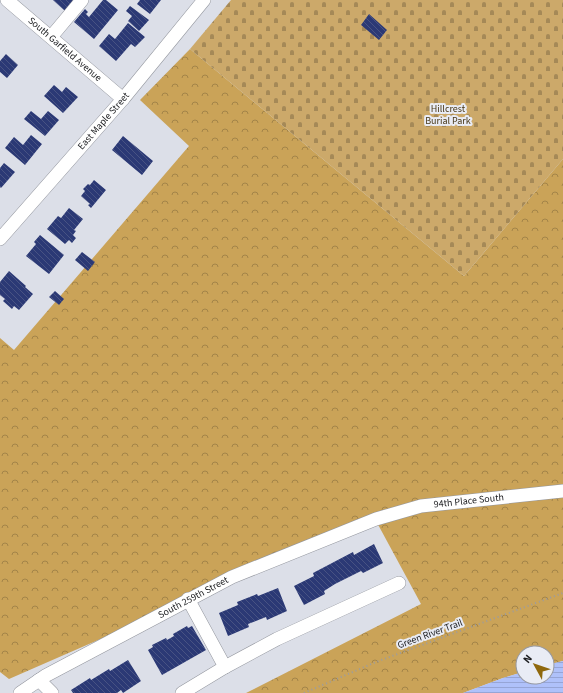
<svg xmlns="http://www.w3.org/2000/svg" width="563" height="693" font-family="'Source Sans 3',sans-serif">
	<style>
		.forest { fill: url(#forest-crowns) }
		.cemetery { fill: url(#cemetery-stones) }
		.water { fill: url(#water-rules) }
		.building { fill: url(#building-back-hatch) }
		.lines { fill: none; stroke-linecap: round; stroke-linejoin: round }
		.minor-casing { stroke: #93969e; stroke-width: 14 }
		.path { stroke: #9a9ca3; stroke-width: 2; stroke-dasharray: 1 3; stroke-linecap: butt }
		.minor { stroke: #fff; stroke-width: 13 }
		.labels { text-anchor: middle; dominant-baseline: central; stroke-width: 4; stroke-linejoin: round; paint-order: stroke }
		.street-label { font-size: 10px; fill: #1c1d20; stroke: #e9ecf5 }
		.park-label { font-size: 10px; fill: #473615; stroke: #e9ecf5 }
	</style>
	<defs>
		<pattern id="forest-crowns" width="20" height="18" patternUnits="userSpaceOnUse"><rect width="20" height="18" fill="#caa358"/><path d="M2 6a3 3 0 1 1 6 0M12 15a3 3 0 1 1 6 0" fill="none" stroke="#a38448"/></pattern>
		<pattern id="cemetery-stones" width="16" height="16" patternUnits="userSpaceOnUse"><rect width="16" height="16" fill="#cca96a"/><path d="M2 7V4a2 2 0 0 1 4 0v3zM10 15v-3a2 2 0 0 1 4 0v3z" fill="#a58957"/></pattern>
		<pattern id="water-rules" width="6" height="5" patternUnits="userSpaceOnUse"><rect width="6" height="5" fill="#afc1fa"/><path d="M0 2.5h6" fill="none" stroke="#96a5d6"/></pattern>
		<pattern id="building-back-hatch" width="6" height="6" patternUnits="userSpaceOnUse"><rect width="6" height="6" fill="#2b3975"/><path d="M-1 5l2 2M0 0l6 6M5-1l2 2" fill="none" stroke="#485383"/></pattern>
	</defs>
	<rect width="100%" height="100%" fill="#dcdfe8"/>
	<!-- forest -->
	<path class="forest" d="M190,49L464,276L563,159V661L547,665V653H523V672L503,678L463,693H246L421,604L375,519L9,679L0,672V338L14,350L189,146L140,100Z"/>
	<!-- cemetery -->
	<path class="cemetery" d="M231,0H563V159L464,276L190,49Z"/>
	<!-- water -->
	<path class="water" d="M563,661V693H463L503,678L523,672V677H547V665Z"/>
	<!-- building -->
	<path class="building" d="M53,0H75L65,11Z
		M103,0H106L118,10L94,39L74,22L85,9L88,12L86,14L89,17Z
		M140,0H161L150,14L137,4Z
		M130,6L149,20L139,31L128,21L132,16L126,11Z
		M369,14L387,30L379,40L361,25Z
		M128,23L145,37L135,47L131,44L116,61L99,46L109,34L115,39Z
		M6,54L18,65L7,78L0,72V61Z
		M54,85L62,92L66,87L78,97L63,113L44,96Z
		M31,111L41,119L48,111L59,120L45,136L24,119Z
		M31,135L42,144L25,165L5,148L14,137L23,145Z
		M123,136L153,161L142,175L112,150Z
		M4,163L15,172L1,188L0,187V168Z
		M94,180L106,190L91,208L88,205L90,204L81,196L85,191L83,189L88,184L90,185Z
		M69,208L83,219L74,230L76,231L73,235L76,238L72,243L69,240L65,244L47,229L58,216L61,218Z
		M40,235L64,255L49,274L26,256L36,244L34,242Z
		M82,252L95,262L88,271L75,260Z
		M9,271L26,286L25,287L33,294L19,310L14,306L12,309L3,301L5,299L0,295V282Z
		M55,291L64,299L59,305L49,297Z
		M374,544L383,563L363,573L361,571L335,584L324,591L325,594L304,605L294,586L314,576L313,573L353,552L354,555Z
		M278,588L287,611L267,620L266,617L248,624L249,627L228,636L219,613L238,605L237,602L257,594L258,596Z
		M187,626L188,628L192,626L206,650L162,675L148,650L153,647L152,645L166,638L167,640L174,636L173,634Z
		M128,660L141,681L123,693L121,690L117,693H73L71,690L90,678L91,680L109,669L110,671Z"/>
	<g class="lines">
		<defs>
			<g id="minor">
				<path id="s1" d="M7,0L123,99"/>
				<path d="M51,37L82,0"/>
				<path id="s2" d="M0,239L123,99L204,0"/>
				<path d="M188,599L225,667"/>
				<path d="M39,680L52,693"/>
				<path id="s3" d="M20,693L45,676L232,577L376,519L421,506L563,491"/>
				<path d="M182,693L225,667L277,639L399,583"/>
			</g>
		</defs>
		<!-- minor casing -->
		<use href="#minor" class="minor-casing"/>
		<!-- path -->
		<path class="path" d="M304,693L376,662L563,593"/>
		<!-- minor -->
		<use href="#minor" class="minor"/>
	</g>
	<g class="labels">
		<!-- street labels -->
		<g class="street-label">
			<text stroke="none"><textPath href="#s1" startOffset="76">South Garfield Avenue</textPath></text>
			<text stroke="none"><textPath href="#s2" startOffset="157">East Maple Street</textPath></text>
			<text stroke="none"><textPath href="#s3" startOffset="492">94th Place South</textPath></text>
			<text stroke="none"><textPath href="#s3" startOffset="198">South 259th Street</textPath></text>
			<text transform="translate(430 634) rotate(-20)">Green River Trail</text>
		</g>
		<!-- park labels -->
		<g class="park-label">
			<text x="448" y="109">Hillcrest<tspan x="448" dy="12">Burial Park</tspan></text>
		</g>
	</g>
	<!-- north arrow -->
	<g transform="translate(535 665) rotate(310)"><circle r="19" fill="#e9ecf5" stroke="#9799a0"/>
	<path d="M0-3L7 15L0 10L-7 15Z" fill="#8f680d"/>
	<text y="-6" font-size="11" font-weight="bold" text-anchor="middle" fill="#1c1d20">N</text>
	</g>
</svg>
